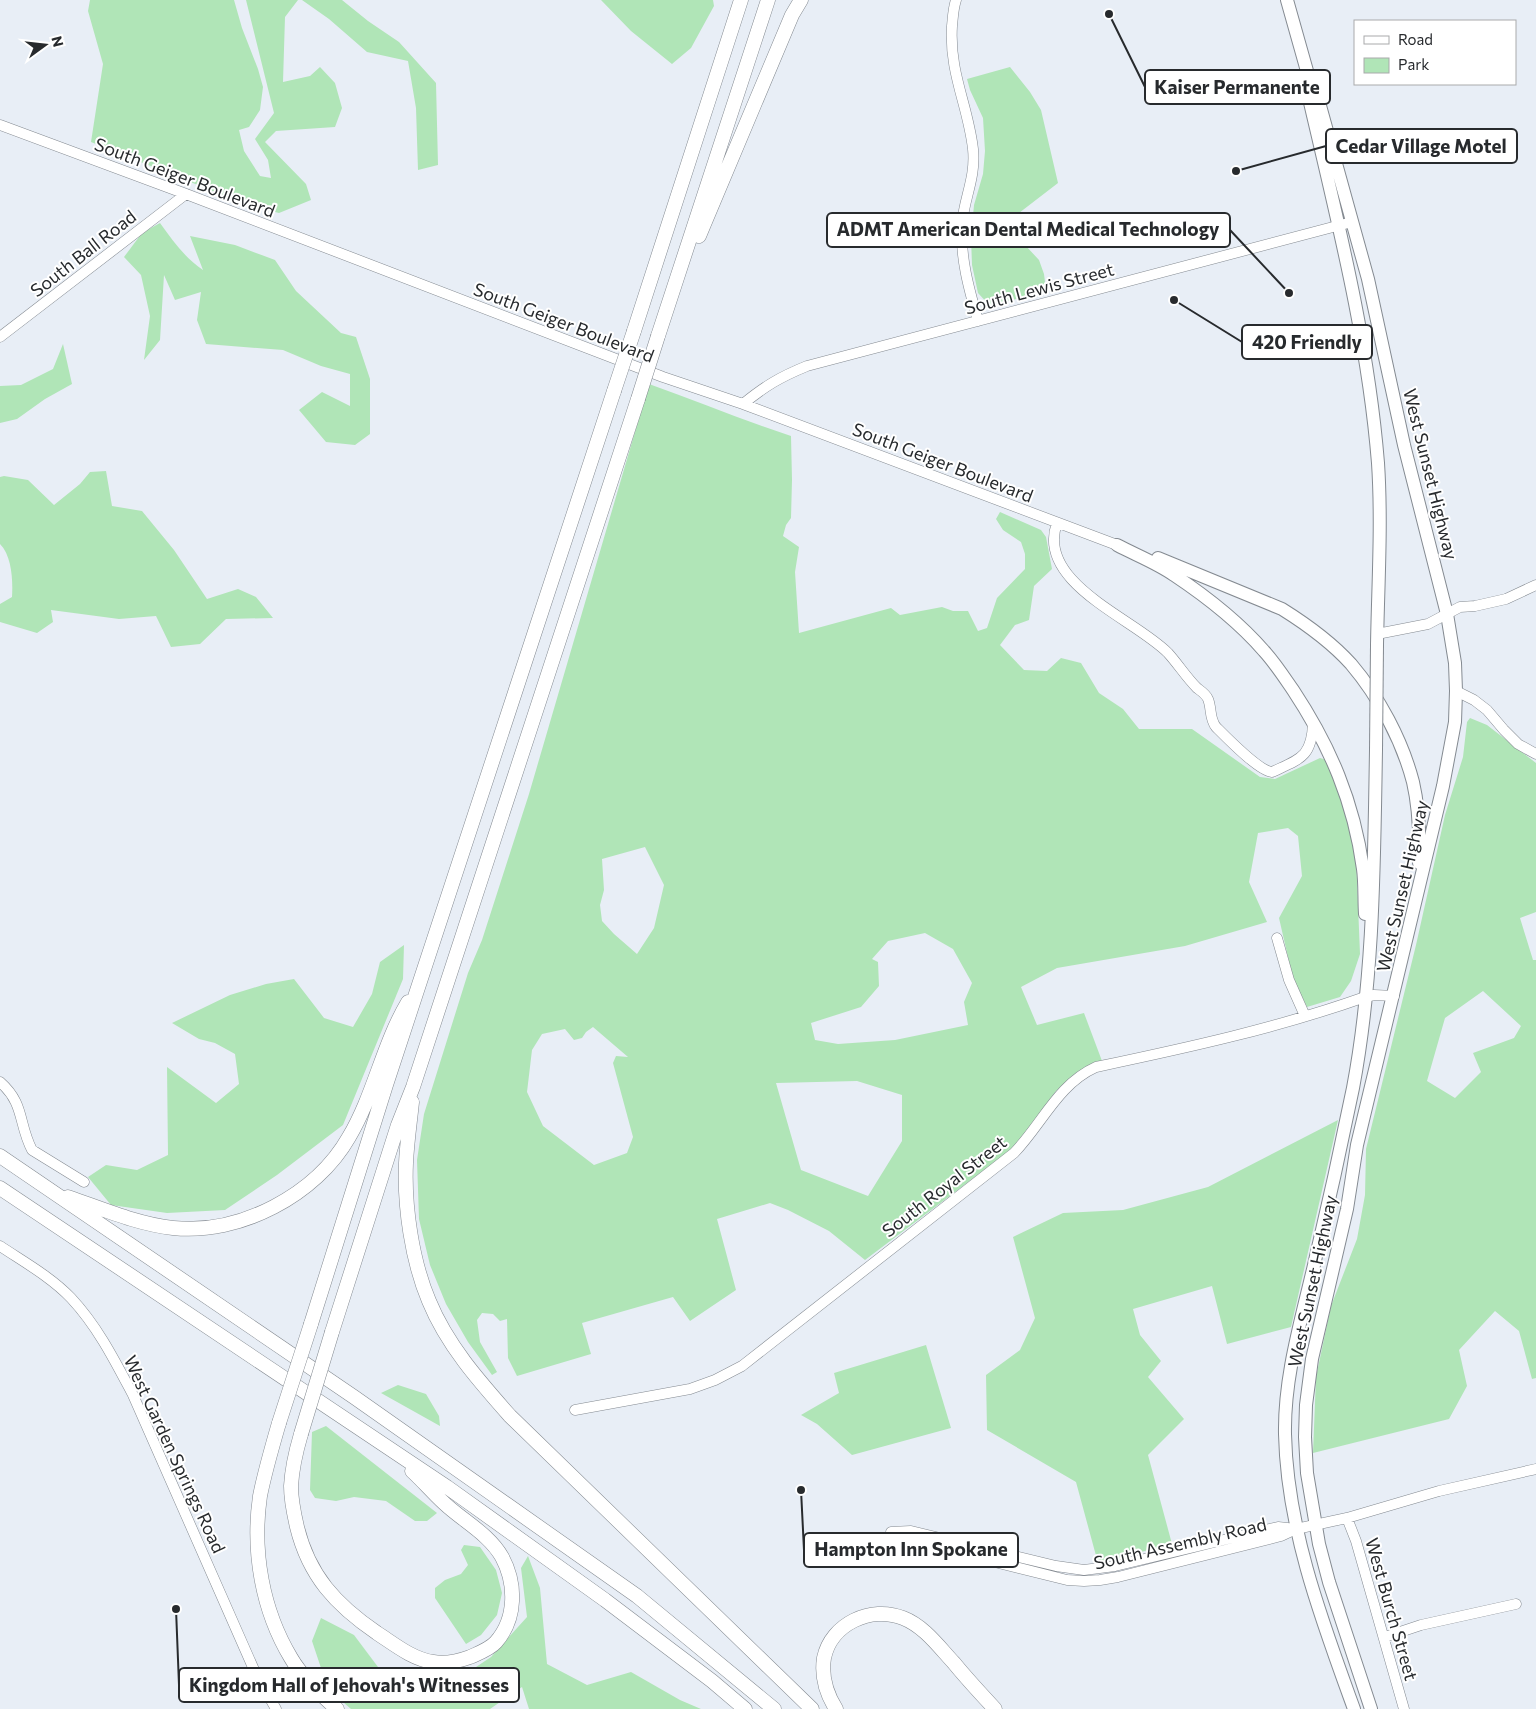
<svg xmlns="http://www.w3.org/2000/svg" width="1536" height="1709" font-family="Commissioner,sans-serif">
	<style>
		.green { fill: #b0e5b7; fill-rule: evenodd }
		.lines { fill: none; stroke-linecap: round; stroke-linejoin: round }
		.minor-casing { stroke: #848a91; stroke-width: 11 }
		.major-casing { stroke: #848a91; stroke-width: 14 }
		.highway-casing { stroke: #848a91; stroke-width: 15 }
		.minor { stroke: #fff; stroke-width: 10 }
		.major { stroke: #fff; stroke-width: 12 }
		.highway { stroke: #fff; stroke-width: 14 }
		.major-bridge-casing { stroke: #848a91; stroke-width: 14; stroke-linecap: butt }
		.highway-bridge-casing { stroke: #848a91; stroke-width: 15; stroke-linecap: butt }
		.major-bridge { stroke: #fff; stroke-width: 12 }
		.highway-bridge { stroke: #fff; stroke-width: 14 }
		.labels { text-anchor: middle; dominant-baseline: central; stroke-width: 4; stroke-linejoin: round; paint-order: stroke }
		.street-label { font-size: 18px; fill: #272a2d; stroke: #fff }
		.leader { fill: none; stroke: #272a2d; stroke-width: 2 }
		.callout-dot { fill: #272a2d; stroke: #fff; stroke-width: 2 }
		.callout { fill: #fff; stroke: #272a2d; stroke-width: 2 }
		.callout-label { font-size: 19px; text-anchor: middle; font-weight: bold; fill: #272a2d }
	</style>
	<rect width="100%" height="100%" fill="#e8eef6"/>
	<!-- green -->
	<path class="green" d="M90,0H234L242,28L258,69L263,87L260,110L249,127L239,130L244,151L260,176L271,178L268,160L255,139L274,113L246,0H298L285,17L283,82L310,76L320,67L335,83L342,108L335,127L276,131L265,142L306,184L311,200L279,213L245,204L91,142L103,64L88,11Z
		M302,0H342L368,21L399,42L436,83L438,165L418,170L416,108L408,61L367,52L329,19Z
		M601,0H713L714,6L691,48L672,64L631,31Z
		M1010,67L1030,92L1041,110L1058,183L1019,213L1017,224L1025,245L1039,260L1044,274L1045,282L1038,293L990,306L978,293L972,265L971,238L974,205L983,174L985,151L983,118L970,90L967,79Z
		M160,223C173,241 184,257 203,270L190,236L235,245L275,260L296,291L341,333L356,337L370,379V434L355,445L326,442L299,410L322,392L350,406V374L321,366L283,350L206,344L197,320L201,292L175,300L164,275L160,340L144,360L150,316L141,275L124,257L142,233Z
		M63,344L72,384L45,399L17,419L0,423V386L21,385L53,369Z
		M649,384C696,401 743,420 791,436L792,480L791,518L786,525L783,536L799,547L795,572L799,633L891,608L900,615L942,607L953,611H968L978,631L987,628L997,598L1025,569V554L1021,542L1003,530L996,519L1000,512L1041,530L1046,537L1052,569L1034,586L1029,620L1015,625L1000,645L1024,670L1047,671L1061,658L1081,663L1099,693L1123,709L1139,729H1192L1260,777L1275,779L1320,758L1327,760L1344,804L1356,856L1360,954L1351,981L1340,997L1307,1007L1293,979L1279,918L1302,876L1298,836L1288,828L1258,833L1249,882L1267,922L1185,946L1057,968L1021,987L1037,1025L1084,1013L1102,1061L1077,1072L1056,1091L1016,1146L865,1260L829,1231L788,1210L770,1203L717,1219L736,1290L690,1321L673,1297L582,1323L591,1354L517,1376L508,1358L507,1319L500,1321L493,1314L482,1313L477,1320L480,1342L497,1372L492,1375L468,1342L446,1304L430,1265L419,1219L417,1160L424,1114L468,973L482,940L529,794ZM645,847L664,885L654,928L637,954L614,934L602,921L600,905L604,890L602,859ZM925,933L953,949L972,983L964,1002L968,1025L895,1040L838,1044L815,1040L811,1023L861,1007L879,986L878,962L872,959L888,941ZM593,1027L628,1057L616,1056L613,1063L633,1137L627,1153L594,1165L543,1126L527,1092L532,1050L542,1034L565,1029L574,1040L582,1038L586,1032ZM857,1081L902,1095V1141L868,1196L801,1170L776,1083Z
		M106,471L112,506L142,511L174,550L207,599L238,589L256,597L273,618L226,619L200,644L171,647L156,616L119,619L51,610L53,622L37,633L0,622V604L12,597C13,581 12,556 0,544V477L4,476L28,480L54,505L80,484L90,472Z
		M1470,718L1487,725L1536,763V912L1520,918L1533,960H1536V1378L1532,1379L1519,1331L1495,1311L1459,1350L1467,1386L1449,1419L1313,1453L1316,1377L1331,1306L1357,1239L1365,1195L1366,1149L1416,945L1445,815L1463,757L1467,722ZM1483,991L1521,1026L1514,1038L1473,1053L1481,1072L1455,1098L1427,1081L1445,1018Z
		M404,945L403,979L343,1125L277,1175L225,1210L167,1213L111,1205L88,1177L106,1165L137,1170L168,1155L167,1067L216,1103L239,1084L235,1054L215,1043L199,1039L172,1023L230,995L266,984L294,979L324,1018L353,1027L372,994L380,962Z
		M1338,1120L1291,1327L1227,1344L1212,1286L1133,1309L1140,1335L1161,1361L1148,1377L1184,1419L1148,1455L1172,1544L1098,1563L1076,1482L987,1430L986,1375L1020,1350L1035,1318L1013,1237L1063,1213L1123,1210L1208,1187Z
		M926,1345L951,1428L852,1455L817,1424L801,1415L839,1393L834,1373Z
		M398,1385L426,1394L439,1416L440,1426L381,1393Z
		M326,1426L437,1513L427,1521H415L386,1501L354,1497L336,1501L315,1498L310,1490L312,1432Z
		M464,1545L480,1547L496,1570L502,1593L497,1615L481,1635L466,1644L435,1598V1588L445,1580L461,1574L468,1565L461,1550Z
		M528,1556L540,1588L547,1664L587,1685L631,1672L680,1700L701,1709H529L522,1687L490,1709H351L328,1689L312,1641L321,1618L354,1635L381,1671L430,1682L470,1671L491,1657L527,1617L521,1568Z"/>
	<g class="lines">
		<defs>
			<path id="minor" d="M956,0C953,9 953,17 952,26C949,73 968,105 973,149C976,178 964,198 962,224C960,258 969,289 978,321
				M0,125L186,194L663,377L743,404L1117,545
				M0,337L186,194
				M743,404C765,386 780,377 807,366L1352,222
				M1057,523C1035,583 1135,619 1168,653C1178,664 1186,677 1197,688C1201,691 1206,694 1208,699C1212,709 1209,718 1216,727C1227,738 1259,771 1272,772C1300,759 1312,757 1313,723
				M1377,634L1428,624L1460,607L1475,606L1506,599L1536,585
				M1456,691L1474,700L1487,710L1504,730L1518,744L1536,754
				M1277,938L1289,980L1305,1016
				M0,1082C25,1104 18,1123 32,1150L84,1182
				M0,1246C24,1262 51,1277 71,1298C98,1327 115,1361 133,1395L255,1672L276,1709
				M575,1410L690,1389L715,1380L742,1366L1014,1153C1042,1124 1058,1084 1096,1067C1186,1048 1278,1028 1365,997L1374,995L1394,996
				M1347,1518L1356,1541L1404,1709
				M1296,1529L1278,1527L1115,1566L1084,1570L1056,1566L911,1531L891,1532L911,1541L1067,1580L1084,1581L1100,1580L1118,1577L1281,1536L1296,1529L1347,1518L1439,1491L1536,1469
				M1385,1637L1421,1625L1516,1604"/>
			<path id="major" d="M1287,0L1307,71L1319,102L1368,279L1404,445L1447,614L1455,663L1456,691L1455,722L1443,786L1357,1145L1347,1209L1312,1359L1306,1405L1305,1437L1307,1473L1319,1544L1329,1582L1371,1709
				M1308,94C1336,215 1368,338 1378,463C1382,524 1378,585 1377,645
				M1117,545C1136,555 1157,563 1174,575C1207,597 1238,621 1264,651C1275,663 1284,677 1293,690C1330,746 1354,802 1363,869C1365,883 1364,899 1365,914
				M1158,558L1282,609C1306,624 1332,643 1351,664C1379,697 1402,740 1413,782C1419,808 1420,836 1419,863
				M1354,1709C1322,1621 1287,1529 1285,1434C1284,1377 1301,1321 1314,1265C1328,1206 1341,1147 1353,1088C1374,977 1374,863 1376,750"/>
			<path id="highway" d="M699,236L792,15L801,0
				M634,331L741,0
				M658,336L768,0
				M412,1102C410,1122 407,1142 406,1163C404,1206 412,1261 429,1301C447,1345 479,1381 510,1416L812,1709
				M0,1156L354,1397L637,1596L774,1709
				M0,1188L447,1487L605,1600L712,1681L745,1709
				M68,1197C103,1209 137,1224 173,1228C240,1235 316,1195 349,1137C374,1095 383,1044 408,1002
				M311,1324L386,1085L614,391
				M332,1332L398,1125L413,1087L638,399
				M279,1423C272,1447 265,1471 260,1496C252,1551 262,1610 291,1658C302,1677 320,1694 337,1709
				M301,1434C296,1451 292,1469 291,1486C291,1500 294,1514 297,1527C309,1576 336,1605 377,1633C394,1644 412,1659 433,1662C445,1664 459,1661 470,1657C479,1653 490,1649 496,1642C517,1618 516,1583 502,1557C489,1534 463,1521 444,1503C433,1493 423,1481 412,1471
				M836,1709C826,1693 821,1677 824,1658C831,1624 871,1605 903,1618C924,1626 939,1647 954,1663C967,1679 981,1694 995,1709"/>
		</defs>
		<!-- minor casing -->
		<use href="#minor" class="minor-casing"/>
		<!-- major casing -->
		<use href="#major" class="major-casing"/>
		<!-- highway casing -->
		<use href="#highway" class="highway-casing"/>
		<!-- minor -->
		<use href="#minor" class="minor"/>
		<!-- major -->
		<use href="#major" class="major"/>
		<!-- highway -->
		<use href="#highway" class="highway"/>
		<defs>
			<path id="major-bridge" d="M1376,750L1377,645"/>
			<path id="highway-bridge" d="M614,391L634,331
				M638,399L658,336
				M279,1423L311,1324
				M301,1434L332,1332"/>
		</defs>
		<!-- major-bridge casing -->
		<use href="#major-bridge" class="major-bridge-casing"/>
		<!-- highway-bridge casing -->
		<use href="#highway-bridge" class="highway-bridge-casing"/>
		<!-- major-bridge -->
		<use href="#major-bridge" class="major-bridge"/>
		<!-- highway-bridge -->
		<use href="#highway-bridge" class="highway-bridge"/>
	</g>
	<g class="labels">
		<!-- street labels -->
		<g class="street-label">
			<text transform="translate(185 177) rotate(21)">South Geiger Boulevard</text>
			<text transform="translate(83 253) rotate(-38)">South Ball Road</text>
			<text transform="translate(1039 288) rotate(-15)">South Lewis Street</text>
			<text transform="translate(564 322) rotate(21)">South Geiger Boulevard</text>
			<text transform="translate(943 462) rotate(21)">South Geiger Boulevard</text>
			<text transform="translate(1431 474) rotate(76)">West Sunset Highway</text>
			<text transform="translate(1402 886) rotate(-77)">West Sunset Highway</text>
			<text transform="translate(944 1186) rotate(-38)">South Royal Street</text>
			<text transform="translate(1312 1281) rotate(-78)">West Sunset Highway</text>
			<text transform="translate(175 1454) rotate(65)">West Garden Springs Road</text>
			<text transform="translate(1180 1543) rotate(-13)">South Assembly Road</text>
			<text transform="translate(1392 1609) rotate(74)">West Burch Street</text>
		</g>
	</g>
	<!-- callouts -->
	<path class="leader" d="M1109 14L1145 87M1236 171L1326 146M1289 293L1230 230M1174 300L1242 342M801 1490L804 1550M176 1609L179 1685"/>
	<g class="callout-dot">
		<circle cx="1109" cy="14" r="5"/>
		<circle cx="1236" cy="171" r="5"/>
		<circle cx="1289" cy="293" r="5"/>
		<circle cx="1174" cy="300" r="5"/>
		<circle cx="801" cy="1490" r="5"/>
		<circle cx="176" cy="1609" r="5"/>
	</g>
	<g class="callout">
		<rect x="1145" y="70" width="185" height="34" rx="5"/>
		<rect x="1326" y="129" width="191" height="34" rx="5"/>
		<rect x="827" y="213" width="403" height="34" rx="5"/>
		<rect x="1242" y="325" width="130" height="34" rx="5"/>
		<rect x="804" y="1533" width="214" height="34" rx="5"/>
		<rect x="179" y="1668" width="340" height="34" rx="5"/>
	</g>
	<g class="callout-label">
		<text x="1237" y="94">Kaiser Permanente</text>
		<text x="1421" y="153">Cedar Village Motel</text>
		<text x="1028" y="236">ADMT American Dental Medical Technology</text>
		<text x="1307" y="349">420 Friendly</text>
		<text x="911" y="1556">Hampton Inn Spokane</text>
		<text x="349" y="1692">Kingdom Hall of Jehovah's Witnesses</text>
	</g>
	<!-- legend -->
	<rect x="1354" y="20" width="162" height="65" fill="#ffffff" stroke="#a9aaab"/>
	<rect x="1364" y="36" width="25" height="8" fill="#ffffff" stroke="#a9aaab"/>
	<text x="1398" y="45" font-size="15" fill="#272a2d">Road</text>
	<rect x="1364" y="58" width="25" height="15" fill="#b0e5b7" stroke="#a9aaab"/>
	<text x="1398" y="70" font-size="15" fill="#272a2d">Park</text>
	<!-- north arrow -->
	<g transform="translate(45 45) rotate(75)" stroke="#ffffff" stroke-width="4" paint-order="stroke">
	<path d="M0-4L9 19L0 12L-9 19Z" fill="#272a2d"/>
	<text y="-8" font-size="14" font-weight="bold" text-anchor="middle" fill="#272a2d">N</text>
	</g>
</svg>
